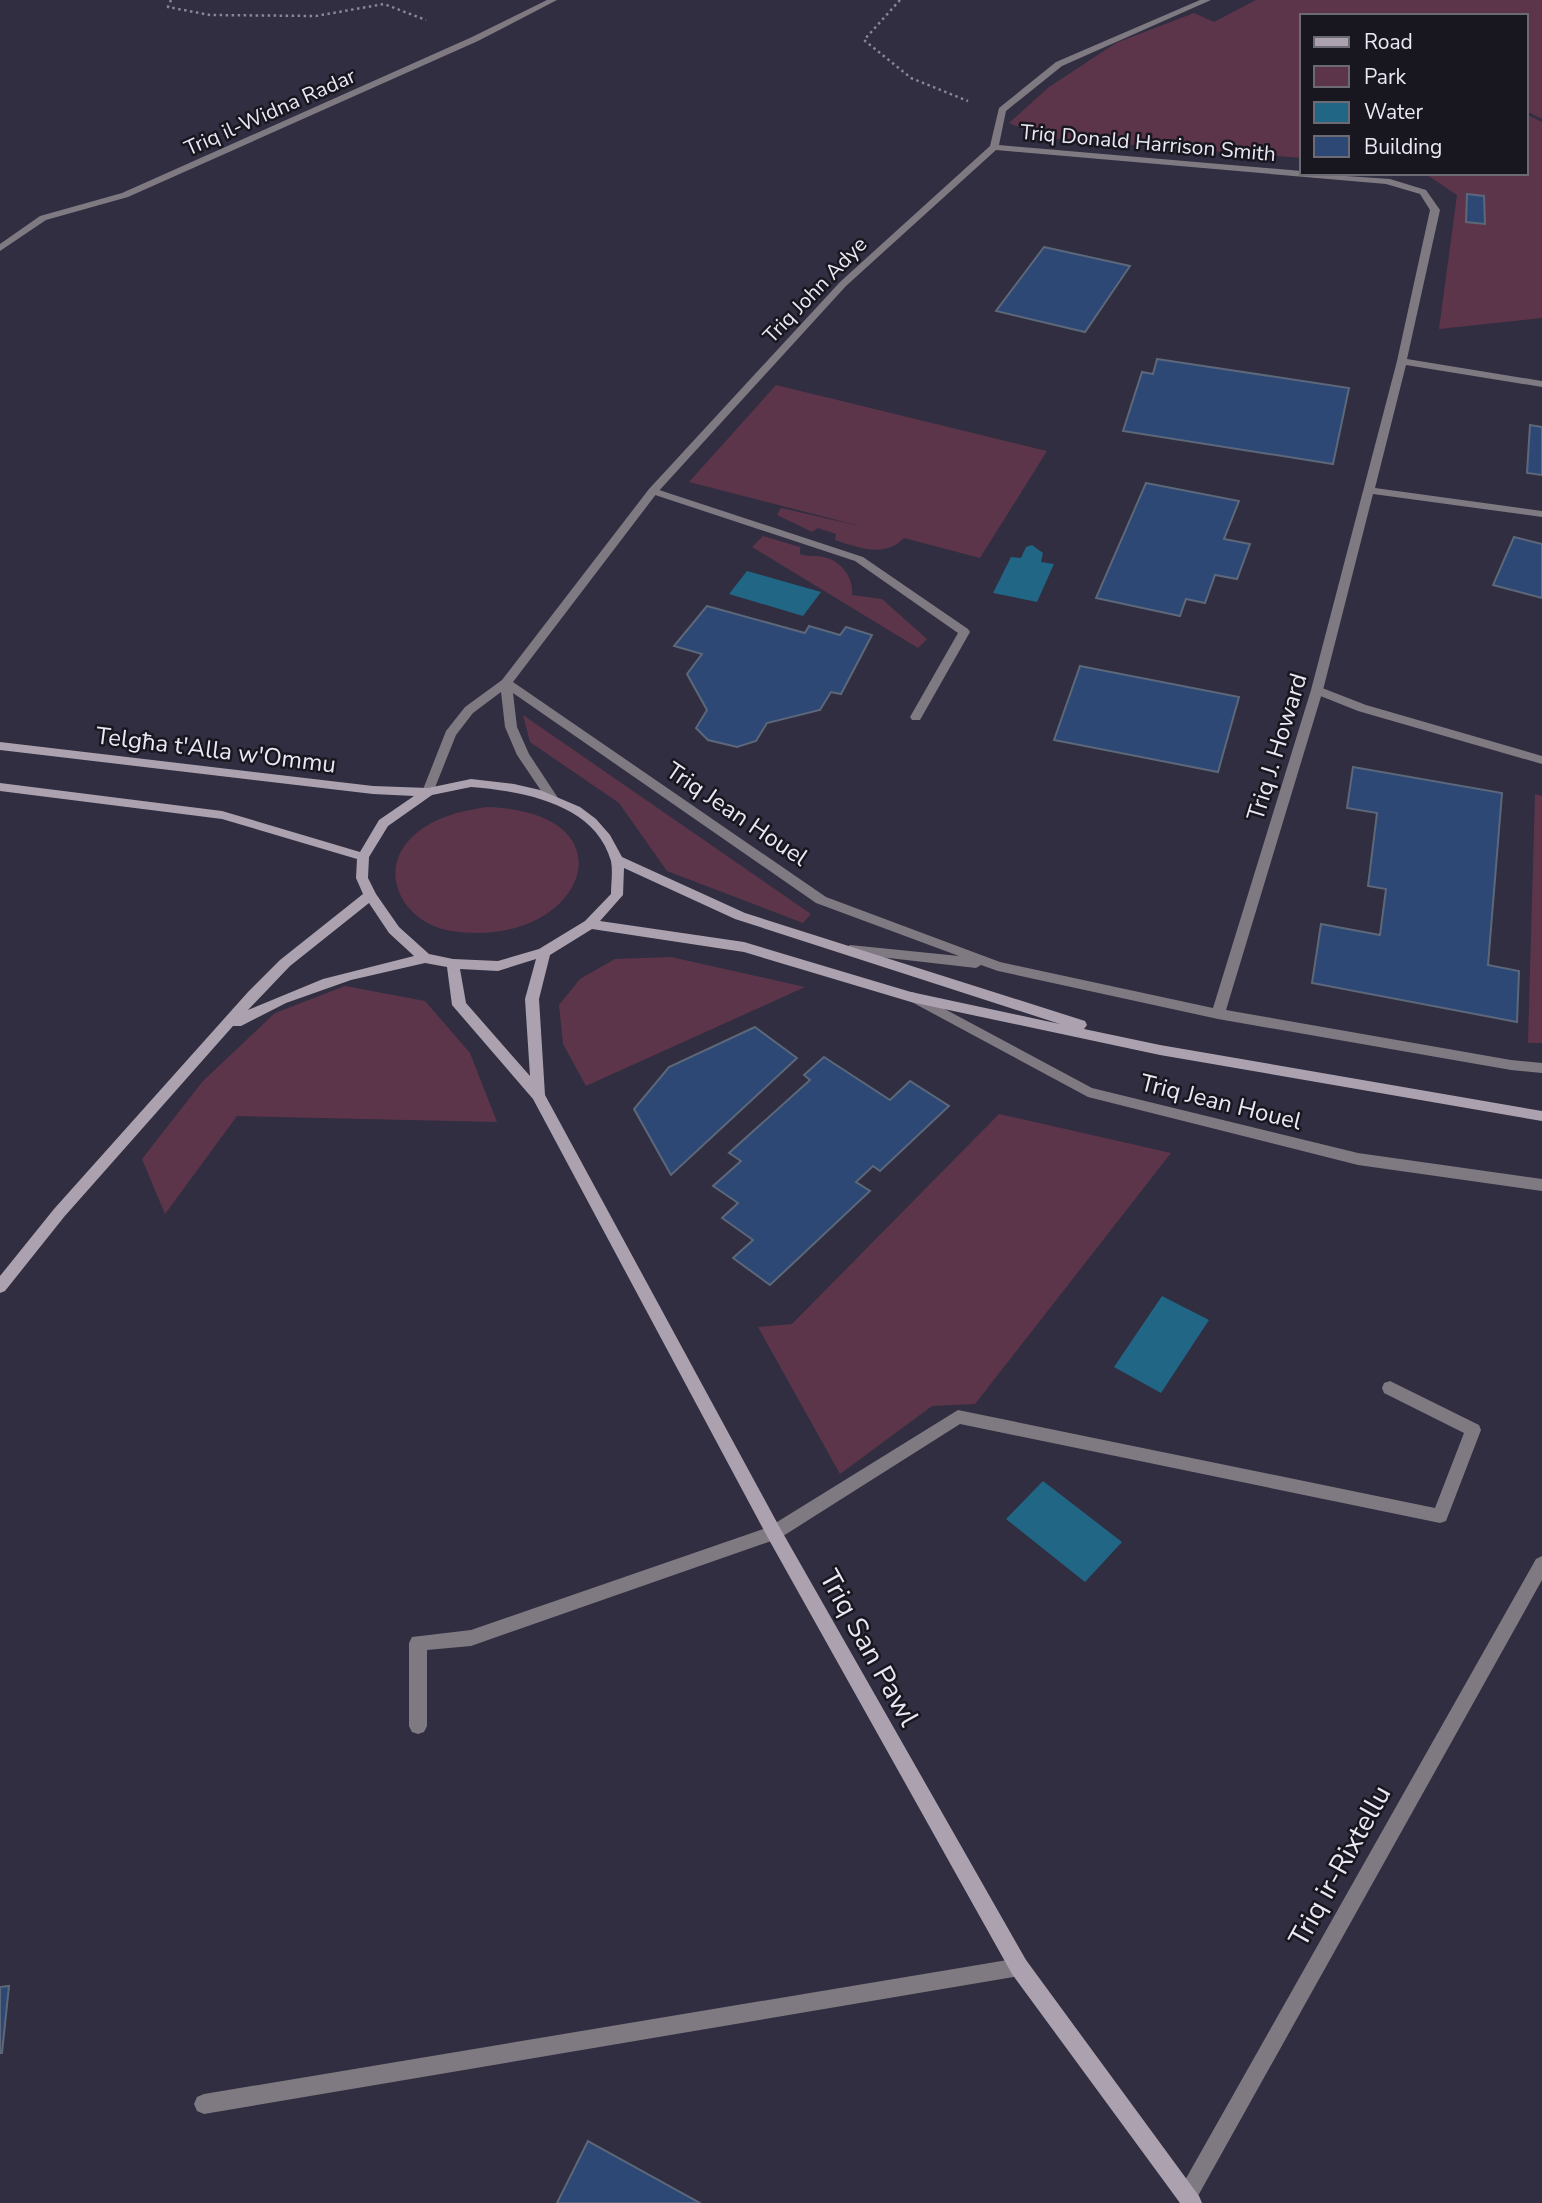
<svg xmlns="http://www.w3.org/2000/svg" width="1542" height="2203" font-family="'Nunito Sans',sans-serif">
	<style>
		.green { fill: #5d354a }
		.water { fill: #226685 }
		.building { fill: #2e4875; stroke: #5c687a; stroke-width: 2 }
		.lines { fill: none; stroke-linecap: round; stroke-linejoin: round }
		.path { stroke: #898796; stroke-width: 2.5; stroke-dasharray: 2.5 3.5; stroke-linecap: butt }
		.lane { fill: #7f7981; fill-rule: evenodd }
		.street { fill: #7f7981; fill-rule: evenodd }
		.secondary { fill: #aca2af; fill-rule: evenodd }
		.labels { text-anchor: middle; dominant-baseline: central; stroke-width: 5; stroke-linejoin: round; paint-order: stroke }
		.far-street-label { font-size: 21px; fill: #e9e8f4; stroke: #18171f }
		.street-label { font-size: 24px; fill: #e9e8f4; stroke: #18171f }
		.near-street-label { font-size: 28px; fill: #e9e8f4; stroke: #18171f }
	</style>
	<rect width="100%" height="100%" fill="#302e40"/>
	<!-- green -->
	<path class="green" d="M1256,0H1542V119L1526,111V16H1302V158L1045,138L1009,123L1049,87L1116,43L1194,13L1214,22Z
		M1526,114L1542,122V318L1439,329L1457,195L1427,175L1417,173H1526Z
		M776,385L1047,451L980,558L904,538C885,558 859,548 835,540L836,534L818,528L812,532L777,515L781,508L864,527L689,482Z
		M763,536L800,547V554C809,557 815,555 823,557C841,560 854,578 852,595L882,599L927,639L918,648L752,547Z
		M523,715L811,914L803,923L667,871L619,803L530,742Z
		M1535,794L1542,796V1043H1528Z
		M487,807C640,812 583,951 452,931C408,925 375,877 410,839C431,818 459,811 487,807Z
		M671,957L805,987L586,1086L563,1044L559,1005L580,979L615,959Z
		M345,986L425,1001L470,1053L497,1122L237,1116L165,1214L142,1159L203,1081L275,1013Z
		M999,1114L1171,1153L975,1404L932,1406L840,1474L758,1327L792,1324Z"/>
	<!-- water -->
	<path class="water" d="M1032,545L1043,553L1041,562L1054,564L1037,602L993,593L1011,557L1021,558L1026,547Z
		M747,571L821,592L803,616L729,594Z
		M1162,1296L1209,1320L1161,1393L1114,1367Z
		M1043,1481L1122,1542L1085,1582L1006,1519Z"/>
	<!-- building -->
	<path class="building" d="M1467,194L1484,196L1485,224L1466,222Z
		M1044,247L1130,266L1085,332L996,311Z
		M1157,359L1349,388L1333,464L1123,431L1142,372L1153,374Z
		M1530,425L1542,427V475L1527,473Z
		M1146,483L1239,501L1224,539L1250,544L1237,579L1215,575L1205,603L1186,599L1180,616L1096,598Z
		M1514,537L1542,544V598L1493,585Z
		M707,606L805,633L809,626L840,635L846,627L872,635L841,694L831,692L820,710L767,723L756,741L737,747L708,740L696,728L707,710L687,674L702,654L674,646Z
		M1080,666L1239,697L1218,772L1054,740Z
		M1353,767L1502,793L1488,965L1519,971L1517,1022L1312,983L1321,924L1380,935L1386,889L1368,886L1377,813L1347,808Z
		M755,1027L797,1058L671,1175L634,1109L669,1067Z
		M824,1057L890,1100L910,1081L949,1106L880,1171L873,1166L856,1182L870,1191L770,1285L733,1258L753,1240L722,1218L738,1203L713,1186L741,1161L729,1153L810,1080L804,1075Z
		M9,1986L2,2053H0V1987Z
		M588,2141L700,2203H557Z"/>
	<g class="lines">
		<!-- path -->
		<path class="path" d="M171,0L168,7L210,15L316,16L384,4L426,20
			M900,0L864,40L911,78L968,101"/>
		<!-- lane -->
		<path class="lane" d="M653,488L863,557L968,629L970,632L920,720H912L910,717L958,633L855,561L649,493L648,491Z
			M1317,686L1366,705L1542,756V764L1358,711L1313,693L1311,690Z
			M1390,1381L1479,1425L1481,1430L1446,1521L1440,1523L960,1424L780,1538L471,1646L427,1650V1726L424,1732L418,1734L412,1732L409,1726V1643L412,1637L471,1630L769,1527L958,1410L1435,1508L1464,1433L1384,1393L1382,1388L1384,1383Z
			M1019,1958L1026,1960L1028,1967L1026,1974L1019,1976L204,2114L197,2111L194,2104L197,2097L204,2094Z"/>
		<!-- street -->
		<path class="street" d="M547,0H557L478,41L128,197L46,220L0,251V244L40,216L122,193L472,37Z
			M1200,0H1211L1062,66L1006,111L999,145L1302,171V173L1390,179L1426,190L1440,210L1407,359L1542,381V387L1406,365L1375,488L1542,511V517L1373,494L1323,690L1226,1010L1511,1060L1542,1063V1073L1511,1070L1218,1019L998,971L981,965L976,968L845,953L843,950L850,945L959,956L816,903L513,693L517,727L529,754L558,798L556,801H548L517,755L505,727L501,692L473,713L456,735L432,795L428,796L422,792L446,731L465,707L502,680L649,489L840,282L990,146L999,108L1056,62ZM996,150L1386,184L1420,194L1430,210L1397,361L1311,690L1213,1008L1000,962L826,897L513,682L657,493L846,286Z
			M913,992L1092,1088L1358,1153L1542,1179V1191L1358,1165L1088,1097L908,1000L906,997L908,994Z
			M1542,1556V1580L1194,2203H1180L1177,2196L1180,2189L1536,1559Z"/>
		<!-- secondary -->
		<path class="secondary" d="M0,742L373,786L428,788L471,779L514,784L540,790L580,807L596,819L610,835L622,857L745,913L1085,1021L1087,1025L1084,1029L1160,1045L1542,1111V1121L1160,1055L911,1002L744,952L592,929L550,955L539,999L545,1095L780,1528L1026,1960L1199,2196L1202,2203H1180L1012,1974L768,1538L533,1099L452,1005L447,967L425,963L351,980L286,1003L241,1026H233L64,1217L5,1291L0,1293V1276L54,1209L248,992L280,960L363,894L356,878L357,859L222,819L0,791V783L222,811L360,852L379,820L414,796L373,794L0,750ZM471,787C521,791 595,803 611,861C613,872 611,883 611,894L585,921L539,949L498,961L453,959L429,954L399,927L376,894L368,878L369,857L388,826L432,795ZM624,868L735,919L1060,1024L911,992L744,942L600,921L623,895ZM369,903L389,933L414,956L323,979L248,1010L290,966ZM536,959L525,999L530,1076L466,1003L460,969L498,971Z"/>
	</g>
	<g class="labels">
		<!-- far-street labels -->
		<g class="far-street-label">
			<text transform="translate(270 112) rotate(-24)">Triq il-Widna Radar</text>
			<text transform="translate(1148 143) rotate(5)">Triq Donald Harrison Smith</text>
			<text transform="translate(815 290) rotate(-46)">Triq John Adye</text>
		</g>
		<!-- street labels -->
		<g class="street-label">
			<text transform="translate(1277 747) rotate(-73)">Triq J. Howard</text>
			<text transform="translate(216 750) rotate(7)">Telgħa t'Alla w'Ommu</text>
			<text transform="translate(737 814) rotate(34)">Triq Jean Houel</text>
			<text transform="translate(1221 1102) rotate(14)">Triq Jean Houel</text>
		</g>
		<!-- near-street labels -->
		<g class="near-street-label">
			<text transform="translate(869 1648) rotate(61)">Triq San Pawl</text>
			<text transform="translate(1340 1866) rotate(-61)">Triq ir-Rixtellu</text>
		</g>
	</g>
	<!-- legend -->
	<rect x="1300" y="14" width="228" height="161" fill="#18171f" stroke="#6c6b74" stroke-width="2"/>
	<rect x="1314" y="37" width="35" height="10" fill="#aca2af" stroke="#6c6b74" stroke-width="2"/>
	<text x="1364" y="49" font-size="21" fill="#e9e8f4">Road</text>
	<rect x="1314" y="66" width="35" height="21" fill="#5d354a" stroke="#6c6b74" stroke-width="2"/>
	<text x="1364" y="84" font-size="21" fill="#e9e8f4">Park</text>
	<rect x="1314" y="102" width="35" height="21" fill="#226685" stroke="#6c6b74" stroke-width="2"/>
	<text x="1364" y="119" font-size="21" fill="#e9e8f4">Water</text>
	<rect x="1314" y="136" width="35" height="21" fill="#2e4875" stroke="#6c6b74" stroke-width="2"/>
	<text x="1364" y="154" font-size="21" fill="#e9e8f4">Building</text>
</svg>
